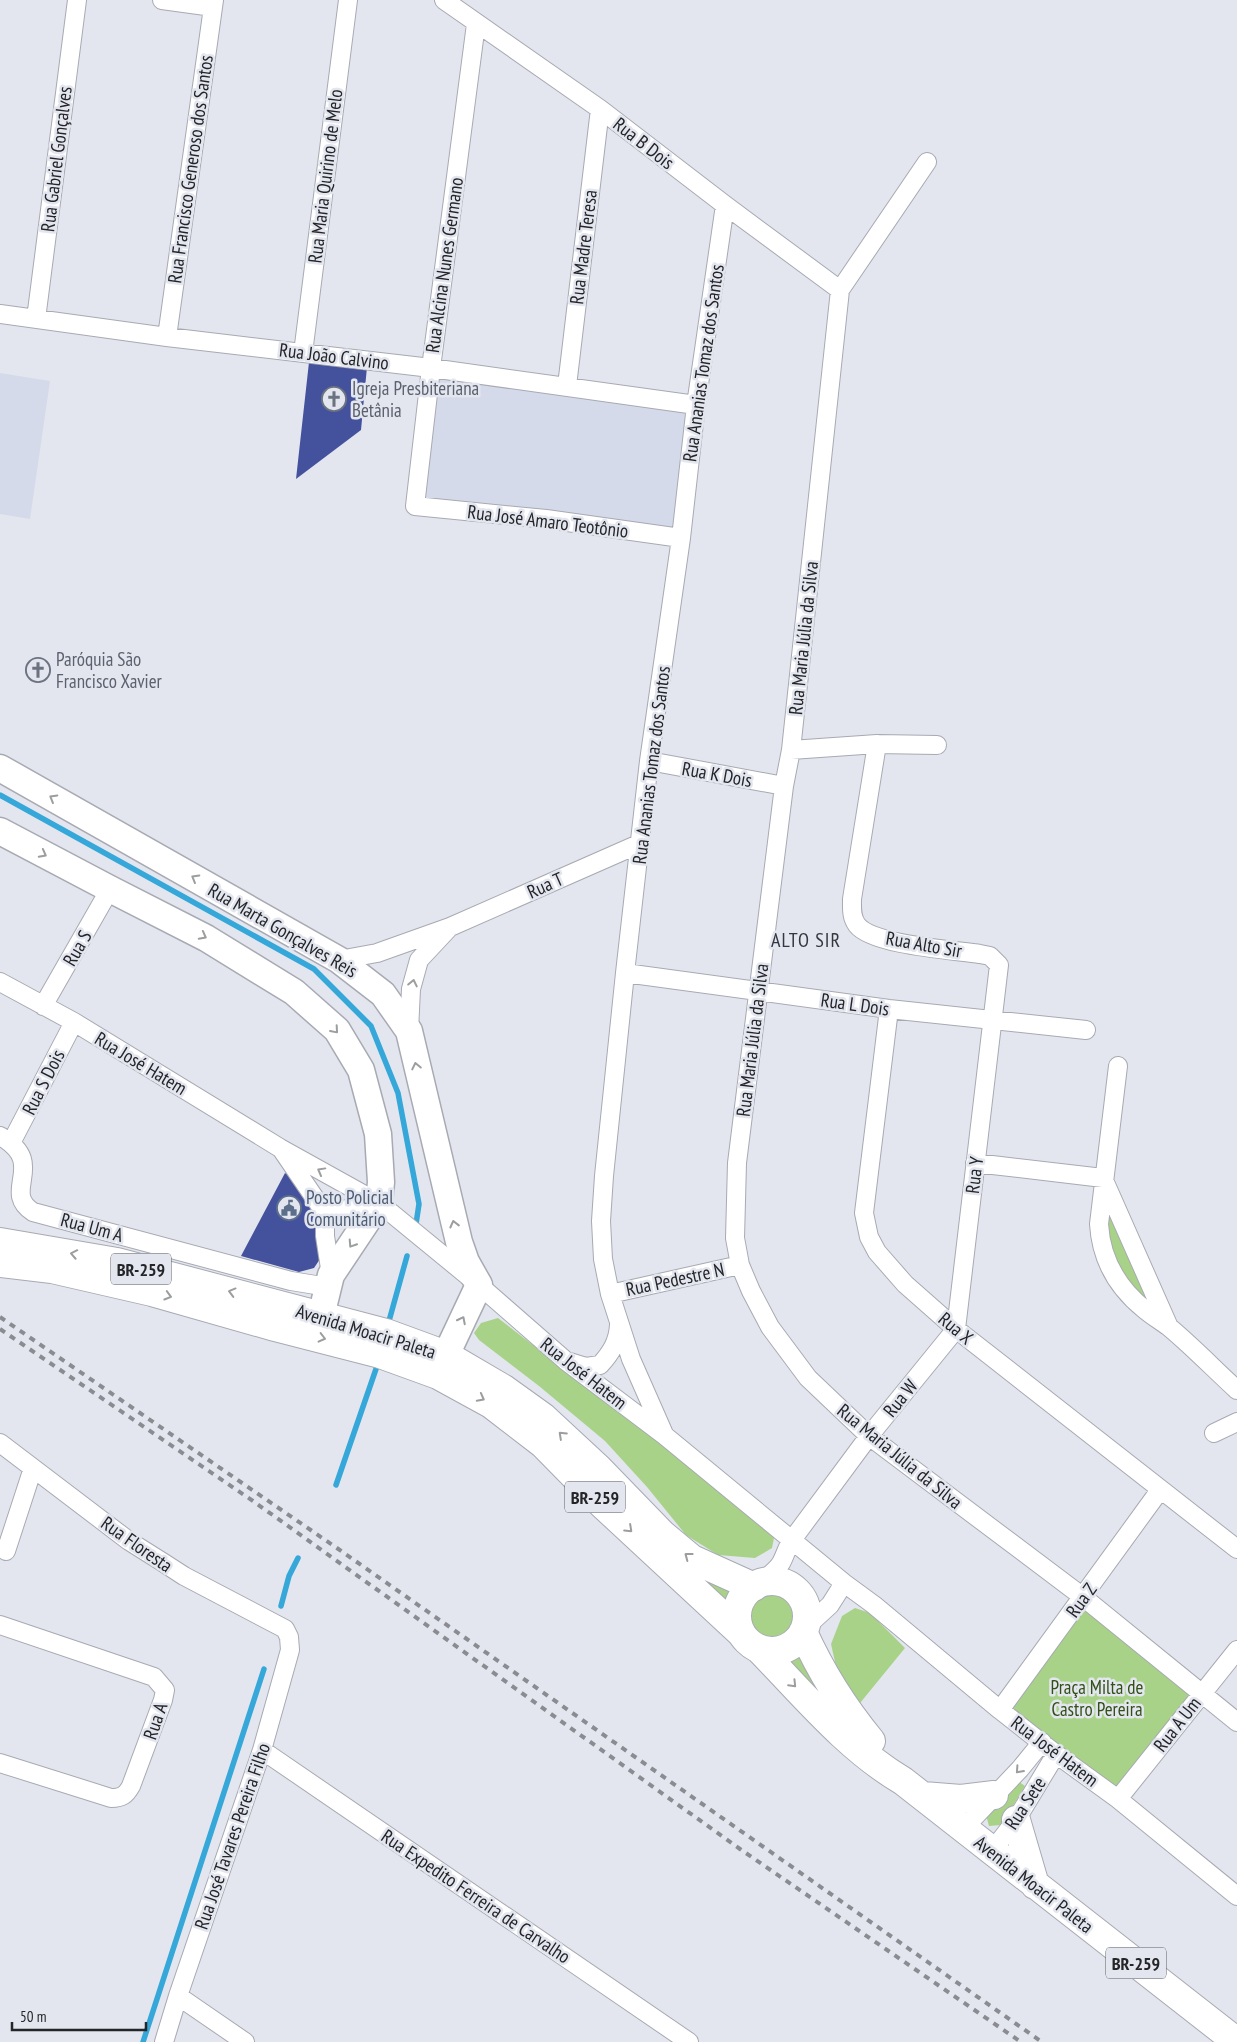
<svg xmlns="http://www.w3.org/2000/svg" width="1237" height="2042" font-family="'PT Sans Narrow',sans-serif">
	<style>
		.built { fill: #d5daea }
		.green { fill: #a9d289 }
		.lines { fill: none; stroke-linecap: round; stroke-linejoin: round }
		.stream { stroke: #35a7d9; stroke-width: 5.5 }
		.building { fill: #44529d }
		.street-casing { stroke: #a7aab2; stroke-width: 20 }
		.secondary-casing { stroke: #a7aab2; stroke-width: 29 }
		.primary-casing { stroke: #a7aab2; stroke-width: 30 }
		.street { stroke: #fff; stroke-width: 18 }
		.secondary { stroke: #fff; stroke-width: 26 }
		.primary { stroke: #fff; stroke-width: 28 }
		.rail { stroke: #8a8c92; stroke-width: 4; stroke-dasharray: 6 6; stroke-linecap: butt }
		.oneway { stroke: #9c9d9e }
		.labels { text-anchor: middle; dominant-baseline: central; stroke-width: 5; stroke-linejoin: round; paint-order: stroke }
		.shield { fill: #e3e6ef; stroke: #5d5f64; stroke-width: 1 }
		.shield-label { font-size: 18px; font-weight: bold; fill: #242528 }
		.street-label { font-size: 19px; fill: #242528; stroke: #e3e6ef }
		.worship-label { font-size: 19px; fill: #5b616d; stroke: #e3e6ef; text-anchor: start }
		.service-label { font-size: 19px; fill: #4e5e75; stroke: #e3e6ef; text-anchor: start }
		.park-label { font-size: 19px; fill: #324f15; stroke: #e3e6ef }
		.neighbourhood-label { font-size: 20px; letter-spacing: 1px; fill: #35373e; stroke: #e3e6ef }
	</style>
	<rect width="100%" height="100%" fill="#e3e6ef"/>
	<!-- built -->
	<path class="built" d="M431,368L696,405L681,538L415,506Z
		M0,373L50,381L30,519L0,514Z"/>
	<!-- green -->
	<path class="green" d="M1105,1192L1162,1317L1111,1264Z
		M498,1318L775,1533L772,1548L755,1558L718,1555L686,1535L647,1487L605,1441L539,1386L479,1340L474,1333L481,1323Z
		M692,1574L736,1585L725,1607Z
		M744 1616a29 29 0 1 1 58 0a29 29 0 1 1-58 0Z
		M1083,1597L1202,1693L1118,1799L1000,1710Z
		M855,1608L870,1613L905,1648L856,1708L839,1680L831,1644L842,1616Z
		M802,1649L840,1712L785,1663Z
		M1018,1781L1025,1786L1001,1825L989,1826L986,1815Z"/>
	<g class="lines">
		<!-- stream -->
		<path class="stream" d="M0,795L314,969L371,1026L398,1093L419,1204L416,1224
			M389,1321L407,1256
			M336,1485L376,1369
			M281,1606L289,1576L298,1558
			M143,2042L264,1669"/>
	</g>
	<!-- building -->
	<path class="building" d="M309,362L367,367L361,430L296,479Z
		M285,1173L304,1185L319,1232L322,1256L314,1268L299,1272L241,1256Z"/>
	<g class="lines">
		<defs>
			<path id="street" d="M162,0L213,7
				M444,0L600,109L725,205L840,290
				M476,24L431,368L415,506L546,519L681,538
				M927,162L840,290L791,750L784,786L737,1163L735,1238L740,1265L751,1291L770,1327L808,1378L869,1436L1083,1597L1237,1722
				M0,314L167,337L431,368L696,405
				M36,319L77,0
				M167,337L214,0
				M303,353L348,0
				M567,386L600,109
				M877,744L852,899C852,908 851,917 857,925C872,945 954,950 980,954L990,956L999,965L956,1329
				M791,750L877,744L937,745
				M649,761L784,786
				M339,960L377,953L450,927L641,843
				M625,973L889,1009L1086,1030
				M0,982L74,1022L280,1148L379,1203L479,1285L566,1361L664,1435L844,1583L874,1605L1000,1710L1056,1754L1118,1799L1237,1896
				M43,1006L110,889
				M889,1009L864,1213L869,1237L877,1252L905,1284L956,1329L1237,1549
				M409,1031L411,989L419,960L448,929
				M1118,1066L1099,1224C1101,1258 1117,1287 1144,1309C1152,1316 1161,1321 1169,1327C1193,1347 1214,1369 1237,1390
				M0,1136C49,1164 0,1191 33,1212L291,1281L328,1287
				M11,1143L74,1022
				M282,1150L325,1213V1236L331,1275
				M975,1163L1103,1178L1169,1327
				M325,1213L379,1203
				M610,1294L740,1265
				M570,1362L586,1367L600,1365C611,1353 618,1342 619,1325
				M1214,1433L1237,1422
				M664,1434L631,1359L610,1294L603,1259L601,1221L604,1176L625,973L649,761L681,538L696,405L725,205
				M0,1443L129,1541L164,1563L184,1576L285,1629L289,1637L290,1650L262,1750L178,1996L164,2042
				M6,1551L33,1468
				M759,1584C767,1577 776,1571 781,1563C785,1556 787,1547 792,1540L869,1436L956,1329
				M0,1625L154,1677L165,1690L163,1700L131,1786C126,1795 122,1798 111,1798L0,1763
				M806,1627L830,1605L844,1583
				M1000,1710L1160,1490
				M262,1750L689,2042
				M1118,1799L1237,1650
				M963,1829L1020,1769L1042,1742
				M992,1851L1016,1820L1056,1754
				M178,1996L245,2042"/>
			<path id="secondary" d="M0,768L339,960L383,994L409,1031L459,1242L466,1262L479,1285L446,1355
				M0,831L110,889L206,938L294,992L337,1030L361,1070L378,1134L381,1182L379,1203L331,1275L321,1316"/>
			<path id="primary" d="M0,1242L117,1262L386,1333L446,1355L504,1389L543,1417L598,1468L662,1534L692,1559L754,1587
				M0,1263L52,1269L152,1292L275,1327L380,1354L438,1375L491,1404L543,1444L602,1504L741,1633
				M737 1616a35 35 0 1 1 70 0a35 35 0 1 1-70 0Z
				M803,1632C821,1672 843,1707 871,1741
				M759,1649C804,1695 847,1748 903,1781L1237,2042
				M923,1796L961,1799L994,1795
				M1016,1820L1035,1885"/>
		</defs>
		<!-- street casing -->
		<use href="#street" class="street-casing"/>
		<!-- secondary casing -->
		<use href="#secondary" class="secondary-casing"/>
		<!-- primary casing -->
		<use href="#primary" class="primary-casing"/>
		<!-- street -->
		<use href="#street" class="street"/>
		<!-- secondary -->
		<use href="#secondary" class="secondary"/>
		<!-- primary -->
		<use href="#primary" class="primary"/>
		<!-- rail -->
		<path class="rail" d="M0,1317L334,1546L1042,2042
			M0,1329L253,1501L740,1849L1021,2042"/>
	</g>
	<!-- one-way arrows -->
	<defs><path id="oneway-chevron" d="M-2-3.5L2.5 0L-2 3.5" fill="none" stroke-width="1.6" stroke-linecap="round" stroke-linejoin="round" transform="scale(1.25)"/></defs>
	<g class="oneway">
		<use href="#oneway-chevron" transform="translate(53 798) rotate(-150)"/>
		<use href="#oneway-chevron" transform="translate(43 854) rotate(28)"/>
		<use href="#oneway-chevron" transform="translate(195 878) rotate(-150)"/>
		<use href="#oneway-chevron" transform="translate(203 936) rotate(28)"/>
		<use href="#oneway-chevron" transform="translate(413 983) rotate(-78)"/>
		<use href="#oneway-chevron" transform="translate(335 1030) rotate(49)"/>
		<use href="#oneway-chevron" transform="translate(416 1066) rotate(-102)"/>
		<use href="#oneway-chevron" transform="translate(321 1171) rotate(-151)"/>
		<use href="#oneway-chevron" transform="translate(454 1224) rotate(-104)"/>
		<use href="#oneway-chevron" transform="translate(352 1244) rotate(123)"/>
		<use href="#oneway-chevron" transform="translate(74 1254) rotate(-169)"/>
		<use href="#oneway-chevron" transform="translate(232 1292) rotate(-165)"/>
		<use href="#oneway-chevron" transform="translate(168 1296) rotate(16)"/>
		<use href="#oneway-chevron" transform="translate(462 1320) rotate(-63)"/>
		<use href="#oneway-chevron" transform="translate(322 1338) rotate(14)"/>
		<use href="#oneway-chevron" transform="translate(481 1398) rotate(28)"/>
		<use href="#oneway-chevron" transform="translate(562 1435) rotate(-137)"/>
		<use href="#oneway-chevron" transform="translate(629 1529) rotate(43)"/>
		<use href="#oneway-chevron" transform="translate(688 1556) rotate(-143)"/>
		<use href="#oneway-chevron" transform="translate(793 1684) rotate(46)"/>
		<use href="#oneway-chevron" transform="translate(1019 1770) rotate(132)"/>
	</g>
	<!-- icons -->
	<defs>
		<symbol id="church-ring" viewBox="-11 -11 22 22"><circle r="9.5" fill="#e3e6ef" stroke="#6b7280" stroke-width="1.5"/><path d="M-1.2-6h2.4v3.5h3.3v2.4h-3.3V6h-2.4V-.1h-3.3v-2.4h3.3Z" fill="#6b7280"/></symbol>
		<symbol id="civic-ring" viewBox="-11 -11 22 22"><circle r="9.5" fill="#e3e6ef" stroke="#5c6f8a" stroke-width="1.5"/><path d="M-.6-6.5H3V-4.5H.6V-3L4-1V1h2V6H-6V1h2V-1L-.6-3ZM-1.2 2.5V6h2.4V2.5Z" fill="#5c6f8a"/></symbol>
	</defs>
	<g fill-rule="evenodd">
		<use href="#church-ring" x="320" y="385" width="28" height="28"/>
		<use href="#church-ring" x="24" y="656" width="28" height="28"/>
		<use href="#civic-ring" x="275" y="1194" width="28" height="28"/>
	</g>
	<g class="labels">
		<!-- shield labels -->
		<g class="shield">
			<rect x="111" y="1253.5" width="60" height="31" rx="4"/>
			<rect x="565" y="1481.5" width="60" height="31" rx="4"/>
			<rect x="1106" y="1947.5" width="60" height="31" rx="4"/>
		</g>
		<g class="shield-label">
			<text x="141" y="1269">BR-259</text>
			<text x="595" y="1497">BR-259</text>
			<text x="1136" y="1963">BR-259</text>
		</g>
		<!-- street labels -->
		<g class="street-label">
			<text transform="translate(644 143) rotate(38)">Rua B Dois</text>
			<text transform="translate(56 159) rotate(-83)">Rua Gabriel Gonçalves</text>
			<text transform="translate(190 169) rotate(-82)">Rua Francisco Generoso dos Santos</text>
			<text transform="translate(325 176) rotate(-83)">Rua Maria Quirino de Melo</text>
			<text transform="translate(583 247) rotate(-83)">Rua Madre Teresa</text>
			<text transform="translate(444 265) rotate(-82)">Rua Alcina Nunes Germano</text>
			<text transform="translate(334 356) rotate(7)">Rua João Calvino</text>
			<text transform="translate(703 363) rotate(-82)">Rua Ananias Tomaz dos Santos</text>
			<text transform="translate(548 521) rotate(7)">Rua José Amaro Teotônio</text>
			<text transform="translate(803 638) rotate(-84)">Rua Maria Júlia da Silva</text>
			<text transform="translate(651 765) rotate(-83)">Rua Ananias Tomaz dos Santos</text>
			<text transform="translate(717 774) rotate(10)">Rua K Dois</text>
			<text transform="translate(545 885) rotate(-24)">Rua T</text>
			<text transform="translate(283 930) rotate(30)">Rua Marta Gonçalves Reis</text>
			<text transform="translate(924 944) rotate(10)">Rua Alto Sir</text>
			<text transform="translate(77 948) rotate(-60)">Rua S</text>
			<text transform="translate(855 1004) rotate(8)">Rua L Dois</text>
			<text transform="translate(752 1040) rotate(-83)">Rua Maria Júlia da Silva</text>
			<text transform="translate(141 1063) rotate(31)">Rua José Hatem</text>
			<text transform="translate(43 1082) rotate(-63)">Rua S Dois</text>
			<text transform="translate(974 1175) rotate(-83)">Rua Y</text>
			<text transform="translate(92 1227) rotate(15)">Rua Um A</text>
			<text transform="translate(675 1279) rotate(-12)">Rua Pedestre N</text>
			<text transform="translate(956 1328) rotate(40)">Rua X</text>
			<text transform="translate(366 1331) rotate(17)">Avenida Moacir Paleta</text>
			<text transform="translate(584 1373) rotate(38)">Rua José Hatem</text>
			<text transform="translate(900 1398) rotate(-51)">Rua W</text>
			<text transform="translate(900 1456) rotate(39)">Rua Maria Júlia da Silva</text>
			<text transform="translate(137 1544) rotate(35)">Rua Floresta</text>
			<text transform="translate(1081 1600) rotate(-54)">Rua Z</text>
			<text transform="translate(155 1721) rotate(-71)">Rua A</text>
			<text transform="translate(1177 1724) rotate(-52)">Rua A Um</text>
			<text transform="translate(1055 1751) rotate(37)">Rua José Hatem</text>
			<text transform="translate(1025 1803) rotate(-57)">Rua Sete</text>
			<text transform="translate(232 1836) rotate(-71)">Rua José Tavares Pereira Filho</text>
			<text transform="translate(1034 1884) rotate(38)">Avenida Moacir Paleta</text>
			<text transform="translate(476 1896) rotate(34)">Rua Expedito Ferreira de Carvalho</text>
		</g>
		<!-- worship labels -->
		<g class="worship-label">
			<text x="352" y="388">Igreja Presbiteriana<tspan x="352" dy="22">Betânia</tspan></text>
			<text x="56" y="659">Paróquia São<tspan x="56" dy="22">Francisco Xavier</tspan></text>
		</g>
		<!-- service labels -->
		<g class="service-label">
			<text x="306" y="1197">Posto Policial<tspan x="306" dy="22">Comunitário</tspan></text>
		</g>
		<!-- park labels -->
		<g class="park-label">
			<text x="1097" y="1687">Praça Milta de<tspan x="1097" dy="22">Castro Pereira</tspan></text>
		</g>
		<!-- neighbourhood labels -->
		<g class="neighbourhood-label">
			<text x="806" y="940">ALTO SIR</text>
		</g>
	</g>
	<!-- scale -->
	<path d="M12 2022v8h134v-8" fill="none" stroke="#242528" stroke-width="2.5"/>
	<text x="20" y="2022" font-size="15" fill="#242528" stroke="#e3e6ef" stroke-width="4" paint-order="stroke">50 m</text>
</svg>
